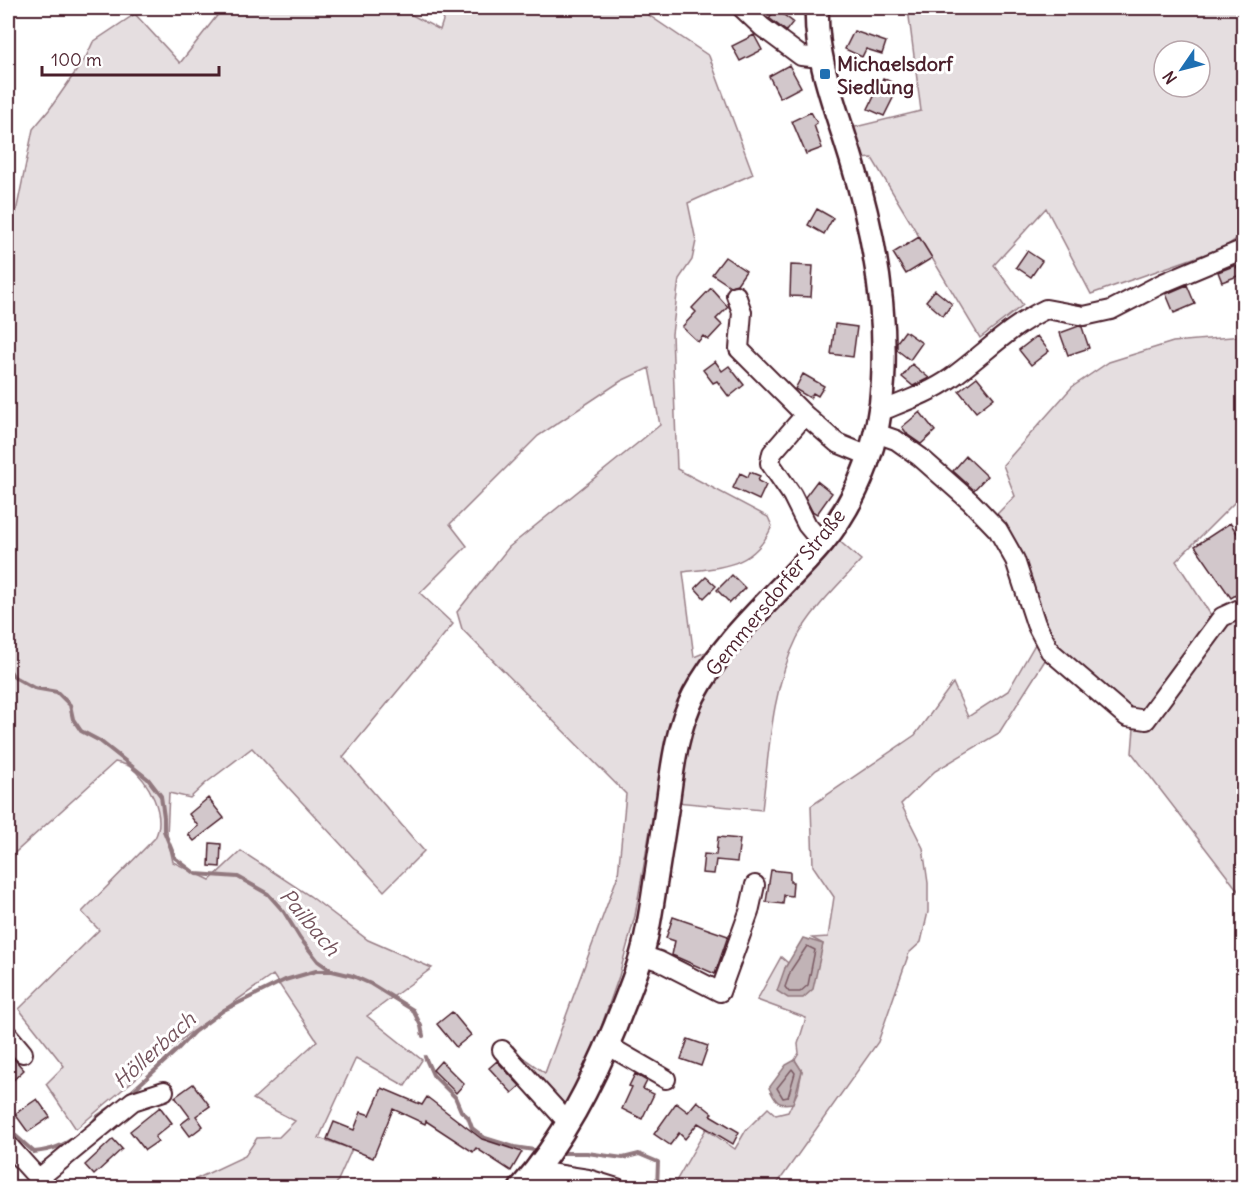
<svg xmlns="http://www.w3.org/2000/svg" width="1251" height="1195" font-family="Delius,sans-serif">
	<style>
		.green { fill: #e5dee0; stroke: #987e86; stroke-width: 1.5; fill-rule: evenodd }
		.water { fill: #c1b3b6; stroke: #91787e; stroke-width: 1.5 }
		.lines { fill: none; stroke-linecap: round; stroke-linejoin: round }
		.shore { stroke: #7a5a63; stroke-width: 1.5 }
		.stream { stroke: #91787e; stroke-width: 4 }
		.building { fill: #d2c7cb; stroke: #4a1f2b; stroke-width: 1.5 }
		.minor-casing { stroke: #4a1f2b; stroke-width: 22 }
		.major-casing { stroke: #4a1f2b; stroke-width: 27 }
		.minor { stroke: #fff; stroke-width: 18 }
		.major { stroke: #fff; stroke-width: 22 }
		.poi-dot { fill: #1f6fb2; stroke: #fff; stroke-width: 2 }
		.labels { text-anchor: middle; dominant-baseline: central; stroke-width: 6; stroke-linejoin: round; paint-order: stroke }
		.poi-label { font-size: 20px; font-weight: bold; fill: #4a1f2b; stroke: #fff; text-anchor: start }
		.street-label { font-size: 20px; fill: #4a1f2b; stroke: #fff }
		.water-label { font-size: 21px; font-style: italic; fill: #74535c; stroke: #fff }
	</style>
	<rect width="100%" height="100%" fill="#fff"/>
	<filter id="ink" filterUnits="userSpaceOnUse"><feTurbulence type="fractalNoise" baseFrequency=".0167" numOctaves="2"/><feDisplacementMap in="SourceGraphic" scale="12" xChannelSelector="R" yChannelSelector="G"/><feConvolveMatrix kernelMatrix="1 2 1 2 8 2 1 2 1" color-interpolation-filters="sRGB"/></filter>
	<g filter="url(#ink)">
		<!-- green -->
		<path class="green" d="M223,8H399L440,30L447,8H638L709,56L753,174L688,203L696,241L692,260L679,279L672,334L677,469L768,517L772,526C754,568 721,567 683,572L694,657L706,652C753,601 809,550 842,489C850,474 855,457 862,441L882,447L879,463L836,538L861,560C839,585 812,609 797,638C771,690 769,753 762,810L654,800L652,819L635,916L619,976L598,1036L563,1112L507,1051L513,1046L521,1056L545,1073L618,875L626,794L462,629L457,612L509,547L660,425L649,368L621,381L538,436L450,524L467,546L420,593L453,624L343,757L424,851L384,891L252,748L206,783L190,798L169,793L167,835L173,862L210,880L241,851L310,896L368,940L432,968L367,1016L422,1060L405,1086L356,1058L319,1138L352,1149L335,1187H179L245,1156L257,1138L279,1137L295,1121L253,1099L317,1041L273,975L187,1035L76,1129L46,1084L64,1066L19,1009L99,930L82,912L155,838C167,815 149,781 129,766C125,764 119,763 115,762L8,859V251L33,129L49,110L86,57L93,42L135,14L180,63Z
			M834,8H1243V234L1225,247L1091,294L1046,208L994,265L1023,305L980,338L872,158L861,159L851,128L921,111L908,9L834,11ZM1164,51H1200V87H1164Z
			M1243,336V494L1176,561L1218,626L1243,619V897L1132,753L1134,728L1049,654L999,733L935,771L901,804L923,848L928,883V912L921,942L909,953L878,1042L775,1187L672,1188L706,1129L735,1149L746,1130L768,1108L776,1115L788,1112L798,1091L802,1071L795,1060L799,1053L798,1044L806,1018L757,1000L781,957L788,963L785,968L818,964L823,944L812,938L828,937L834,897L813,866L811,806L915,735L953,683L968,717L1008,691L1038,639L1008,562L985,526L1015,496L1003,465L1072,387L1109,362L1173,342Z"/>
		<!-- water -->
		<path class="water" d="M803,938L823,944L813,989L803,998H788L777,991L785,968Z
			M795,1060L802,1071L793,1103C776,1106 776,1101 769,1088L786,1065Z"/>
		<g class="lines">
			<!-- shore -->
			<path class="shore" d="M807,946L815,950L808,985L800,992H789L785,987L791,970Z
				M792,1069L795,1073L788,1097L783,1098L777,1088Z"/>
			<!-- stream -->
			<path class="stream" d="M8,668L14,677L34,688L57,692L70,705L73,719L81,731L100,741L148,779L161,796L164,817V831L175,858L196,874L238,877L268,894L284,912L300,938L318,961L332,971L353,976L371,984L413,1010L421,1026L423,1036
				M425,1057L433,1075L455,1097L461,1111L468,1117L472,1128L485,1138L514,1147L541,1151
				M128,1095L177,1050L194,1032L224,1010L285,980L316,971H332
				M91,1125L97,1117L113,1106
				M8,1129L34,1152C52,1150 63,1146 78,1135
				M562,1153H587L623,1158L639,1154L658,1162L657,1188"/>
		</g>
		<!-- building -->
		<path class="building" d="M776,9L793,22L786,31L769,18Z
			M854,31L886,42L882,54L866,49L862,57L845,49Z
			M754,35L762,50L740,61L732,46Z
			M789,65L801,87L780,98L769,76Z
			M883,78L899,86L884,116L868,109Z
			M811,112L817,123L814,125L822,148L806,154L792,121Z
			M817,209L833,218L824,234L808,225Z
			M919,237L932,258L906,274L893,253Z
			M1027,251L1042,261L1031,277L1016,267Z
			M725,257L746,271L737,284L730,286L712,274Z
			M791,265L813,266L811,297L790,296Z
			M1236,265L1240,275L1222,282L1218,272Z
			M1187,285L1195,304L1174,313L1166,294Z
			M711,288L728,307L716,319L722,325L708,340L703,336L698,342L682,327L696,312L692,308Z
			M935,290L952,304L943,316L926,301Z
			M835,324L857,327L853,357L831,354Z
			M1079,326L1082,327L1089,348L1068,355L1060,333Z
			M905,331L922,343L910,360L897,350V342Z
			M1037,336L1049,351L1031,365L1019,350Z
			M715,361L722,371L729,366L744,385L729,397L717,381L713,383L703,370Z
			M912,364L929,378L913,386L902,377Z
			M803,374L824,386L818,396L813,393L810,398L795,389Z
			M977,377L994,398L976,412L959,391Z
			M920,412L935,431L921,444L908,435L902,427Z
			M966,456L987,476L974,490L953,471Z
			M750,472L760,476L758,481L766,485L759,500L733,488L740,473L748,477Z
			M817,481L832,493L817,514L812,511L805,497Z
			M1230,523L1244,543V590L1231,598L1195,546Z
			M732,575L745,588L730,603L717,590Z
			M706,577L716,586L704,598L695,588Z
			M208,798L224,818L194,841L188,834L198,826L189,814Z
			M718,837L740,839L737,862L716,860L714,874L702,873L704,854L716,855Z
			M210,843L221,844L220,867L209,866Z
			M771,870L790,872V882H793L792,896L784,895L783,904L766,902Z
			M673,917L728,936L715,974L672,955L675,941L666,938Z
			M452,1012L471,1035L456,1047L437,1024Z
			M688,1039L708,1046L701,1066L681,1059Z
			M8,1052L24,1070L8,1085Z
			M441,1061L464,1084L456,1093L433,1070Z
			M497,1061L520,1086L512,1093L489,1068Z
			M635,1074L647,1081L643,1089L654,1094L642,1119L622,1109L632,1087L629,1086Z
			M193,1084L210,1106L196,1116L203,1126L190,1136L181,1124L190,1117L175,1097Z
			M382,1088L422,1105L427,1097L482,1139L522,1152L511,1171L476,1148L473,1152L426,1121L425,1124L393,1109L373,1158L327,1139L334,1122L354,1130L361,1112L370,1115Z
			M37,1099L50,1117L28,1132L15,1114Z
			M697,1101L712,1113L710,1115L739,1132L733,1144L698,1123L685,1139L679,1133L670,1145L654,1134L676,1103L688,1112Z
			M160,1107L172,1123L155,1137L158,1141L145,1150L130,1131Z
			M113,1139L122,1149L94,1175L85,1165Z"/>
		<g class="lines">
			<defs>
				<path id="minor" d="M742,8L762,27L801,56L821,58
					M736,295L742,312L739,349L805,415L837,443L869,456
					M879,412C903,402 930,393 951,378C983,355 1010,326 1046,309L1084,316L1111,310L1163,283L1244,249
					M805,415L772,453L770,463L792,495L807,525L822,543
					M876,433L896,440L920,457L971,502L998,530L1015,560L1036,624L1050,651L1127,717L1146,720L1222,617L1244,607
					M641,955L659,961L720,992L749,912L755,885
					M8,1035L23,1053
					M607,1045L666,1079
					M502,1050L561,1115L570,1122
					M8,1145L45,1186
					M535,1171L588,1179L617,1188
					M38,1179L133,1101L164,1091"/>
				<path id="major" d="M521,1188C563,1140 591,1085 615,1027C624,1003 635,979 642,954C649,929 652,903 656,878C660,852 664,827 668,801C673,764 677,728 694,695C726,635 780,593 823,542C860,497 880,439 883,381C887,307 873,229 851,158C836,108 815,60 817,8"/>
			</defs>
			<!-- minor casing -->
			<use href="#minor" class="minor-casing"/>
			<!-- major casing -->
			<use href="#major" class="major-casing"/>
			<!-- minor -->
			<use href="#minor" class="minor"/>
			<!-- major -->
			<use href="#major" class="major"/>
		</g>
	</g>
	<!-- markers -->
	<rect class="poi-dot" x="819" y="68" width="12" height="12" rx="3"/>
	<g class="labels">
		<!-- poi labels -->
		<g class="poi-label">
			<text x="837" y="63">Michaelsdorf<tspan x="837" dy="23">Siedlung</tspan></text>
		</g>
		<!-- street labels -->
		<g class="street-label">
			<text transform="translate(775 592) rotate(-51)">Gemmersdorfer Straße</text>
		</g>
		<!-- water labels -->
		<g class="water-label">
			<text transform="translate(310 922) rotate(50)">Pailbach</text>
			<text transform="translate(154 1050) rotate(-42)">Höllerbach</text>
		</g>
	</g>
	<!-- margin -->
	<rect width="1251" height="1195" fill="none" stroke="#fff" stroke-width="30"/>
	<rect x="15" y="15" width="1221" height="1165" fill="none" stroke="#4a1f2b" stroke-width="2" filter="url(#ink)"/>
	<!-- north arrow -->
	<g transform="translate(1182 69) rotate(235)"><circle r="28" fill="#ffffff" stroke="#b7a5aa" stroke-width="1.5"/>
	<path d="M0-4.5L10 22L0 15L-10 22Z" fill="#1f6fb2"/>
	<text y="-9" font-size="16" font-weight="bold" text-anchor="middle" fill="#4a1f2b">N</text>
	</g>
	<!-- scale -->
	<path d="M42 66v9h177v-9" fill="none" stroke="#4a1f2b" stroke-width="3"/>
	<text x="51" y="66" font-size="18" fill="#4a1f2b" stroke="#ffffff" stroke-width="4.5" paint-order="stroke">100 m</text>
</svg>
